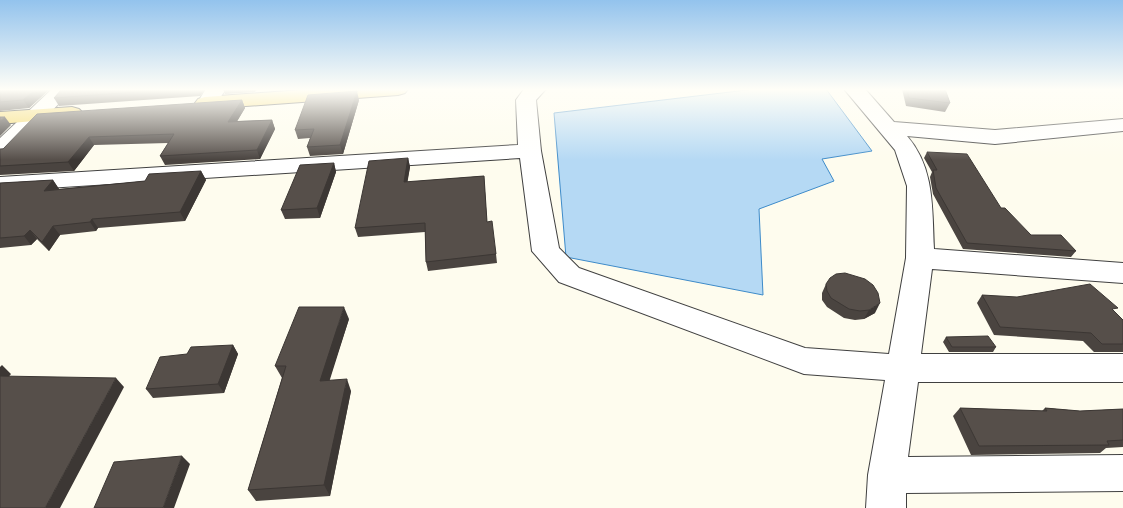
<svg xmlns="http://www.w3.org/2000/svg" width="1123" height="508" font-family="'Roboto Serif',serif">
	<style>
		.water { fill: #b5d9f4; stroke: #3e8bc9 }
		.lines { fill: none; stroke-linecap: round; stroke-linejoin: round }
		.minor-casing { stroke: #404040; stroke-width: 2 }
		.primary-casing { stroke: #1e1e1e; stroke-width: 2 }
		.minor { fill: #fff; fill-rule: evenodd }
		.primary { fill: #f4d869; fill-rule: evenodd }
		.wall { fill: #4a4440 }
		.shaded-wall { fill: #3c3734 }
		.building { fill: #564f4a; stroke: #3c3734 }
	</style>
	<rect width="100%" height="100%" fill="#fefcee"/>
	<!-- water -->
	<path class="water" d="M755,89H826L872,151L822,159L834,181L759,209L763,295L566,257L554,113Z"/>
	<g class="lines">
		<defs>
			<path id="minor" d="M52,89H73L8,156L0,158V138Z
				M206,89H226L214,107L207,109L200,107L197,103Z
				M524,89H546L536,100L541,151L559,248L579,268L805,348L889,354L906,258L907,186L895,150L844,89H865L894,122L995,130L1123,119V131L995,144L907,136C935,168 932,209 934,249L1123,263V283L932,269L921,354H1123V382H918L908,457L1123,455V491L906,493V508H866L868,475L885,380L804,374L559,282L532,251L520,158L0,191V177L518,145L516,100Z"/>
			<path id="primary" d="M316,89H408L405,93L398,95L205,109L198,107L195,103L198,99L205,97Z
				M72,107L79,109L83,113L79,117L0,124V112Z"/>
		</defs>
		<!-- minor casing -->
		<use href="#minor" class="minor-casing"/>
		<!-- primary casing -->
		<use href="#primary" class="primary-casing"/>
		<!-- minor -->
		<use href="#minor" class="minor"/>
		<!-- primary -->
		<use href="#primary" class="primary"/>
	</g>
	<!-- wall -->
	<path class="wall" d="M0,89H50L29,108L0,111Z
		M62,89H205L200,96L59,106L54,98Z
		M223,89H257L255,92L225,94Z
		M902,89H945L950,103L945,112L906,106Z
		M242,100L245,108L237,121L272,120L275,129L260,159L165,165L160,156L168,143L94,145L74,171L0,175V149Z
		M359,100L343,154L310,156L307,147L310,138L298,139L295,130Z
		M927,152L1001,208L1031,235L1076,251L1071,257L963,249L933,194L930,177L932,172L924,158Z
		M408,158L410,167L407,182L484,176L487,222L496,254L497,263L428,271L426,262L425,232L358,237L355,228Z
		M334,163L336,172L320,218L285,219L281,210Z
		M201,171L206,180L185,221L98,228L96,231L60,235L49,251L37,239L31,245L0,248V183L53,180L59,189L145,181Z
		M826,284L875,313L864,319L855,320L844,318L827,307L822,300V293Z
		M982,295L1115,312L1123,320V352H1094L1083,341L994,335L977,303Z
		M349,319L329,380L351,391L330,496L256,501L248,490L282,378L275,366Z
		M946,337L996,347L993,352H949L943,342Z
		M233,345L238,354L224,393L153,398L146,389L187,354Z
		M960,408L1042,411L1045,408L1080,411L1123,409V447L1106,448L1100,453L971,455L953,416Z"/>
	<!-- shaded-wall -->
	<path class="shaded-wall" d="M36,89H50L29,108L23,100Z
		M196,89H205L200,96Z
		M357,91L359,100L343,154L340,145Z
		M242,100L245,108L232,130L228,122Z
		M5,117L11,125L0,136V121Z
		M272,120L275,129L260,159L257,150Z
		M89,137L94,145L74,171L68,162Z
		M408,158L410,167L406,191L404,182Z
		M334,163L336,172L320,218L317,208Z
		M201,171L206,180L185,221L180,212Z
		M53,180L59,189L44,191Z
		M92,219L98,228L96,231L90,222Z
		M53,226L60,235L49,251L42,242Z
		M30,230L37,239L31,245L24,236Z
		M880,303L875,313L864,319L869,310Z
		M344,307L349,319L326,392L320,381Z
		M233,345L238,354L224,393L218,384Z
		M2,365L11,374L2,385L0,383V367Z
		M116,378L124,387L60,508H45Z
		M347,379L351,391L330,496L324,485Z
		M182,456L190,464L174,508H163Z"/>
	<!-- building -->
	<path class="building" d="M0,89H36L23,100L0,102Z
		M62,89H175L54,98Z
		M907,89H945L950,103L909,98Z
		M357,91L340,145L307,147L314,129L295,130L308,95Z
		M242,100L228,122L272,120L257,150L160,156L174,134L89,137L68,162L0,166V149H3L37,114Z
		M0,117H5L0,121Z
		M927,152L967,154L1001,208H1005L1031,235H1061L1076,251L967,243L936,188L933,170H937Z
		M408,158L404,182L484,176L487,222L492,221L496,254L426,262L425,223L355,228L369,161Z
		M334,163L317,208L281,210L300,165Z
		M201,171L180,212L92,219L90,222L53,226L42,242L30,230L24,236L0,238V183L53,180L44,191L145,181L149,174Z
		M845,273L865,279L873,285L878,293L880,303L869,310L860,311L849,309L831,298L827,291L826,284L830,278L836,274Z
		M1090,284L1118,308L1112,309L1123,320V344H1102L1091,333L1000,327L982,295L1017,297Z
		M299,307H344L320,381L347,379L324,485L248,490L286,366H275Z
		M988,336L996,347H952L946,337Z
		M233,345L218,384L146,389L160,357L187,354L191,347Z
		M0,376L116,378L45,508H0Z
		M960,408L1047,411L1045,408L1080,411L1123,409V440L1107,441L1109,445L979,446Z
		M182,456L163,508H94L114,462Z"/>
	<!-- sky -->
	<linearGradient id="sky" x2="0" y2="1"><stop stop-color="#93c3ed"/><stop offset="0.56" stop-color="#fffef7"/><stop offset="1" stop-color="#fffef7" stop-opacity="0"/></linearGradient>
	<rect width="1123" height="160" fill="url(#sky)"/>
</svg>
